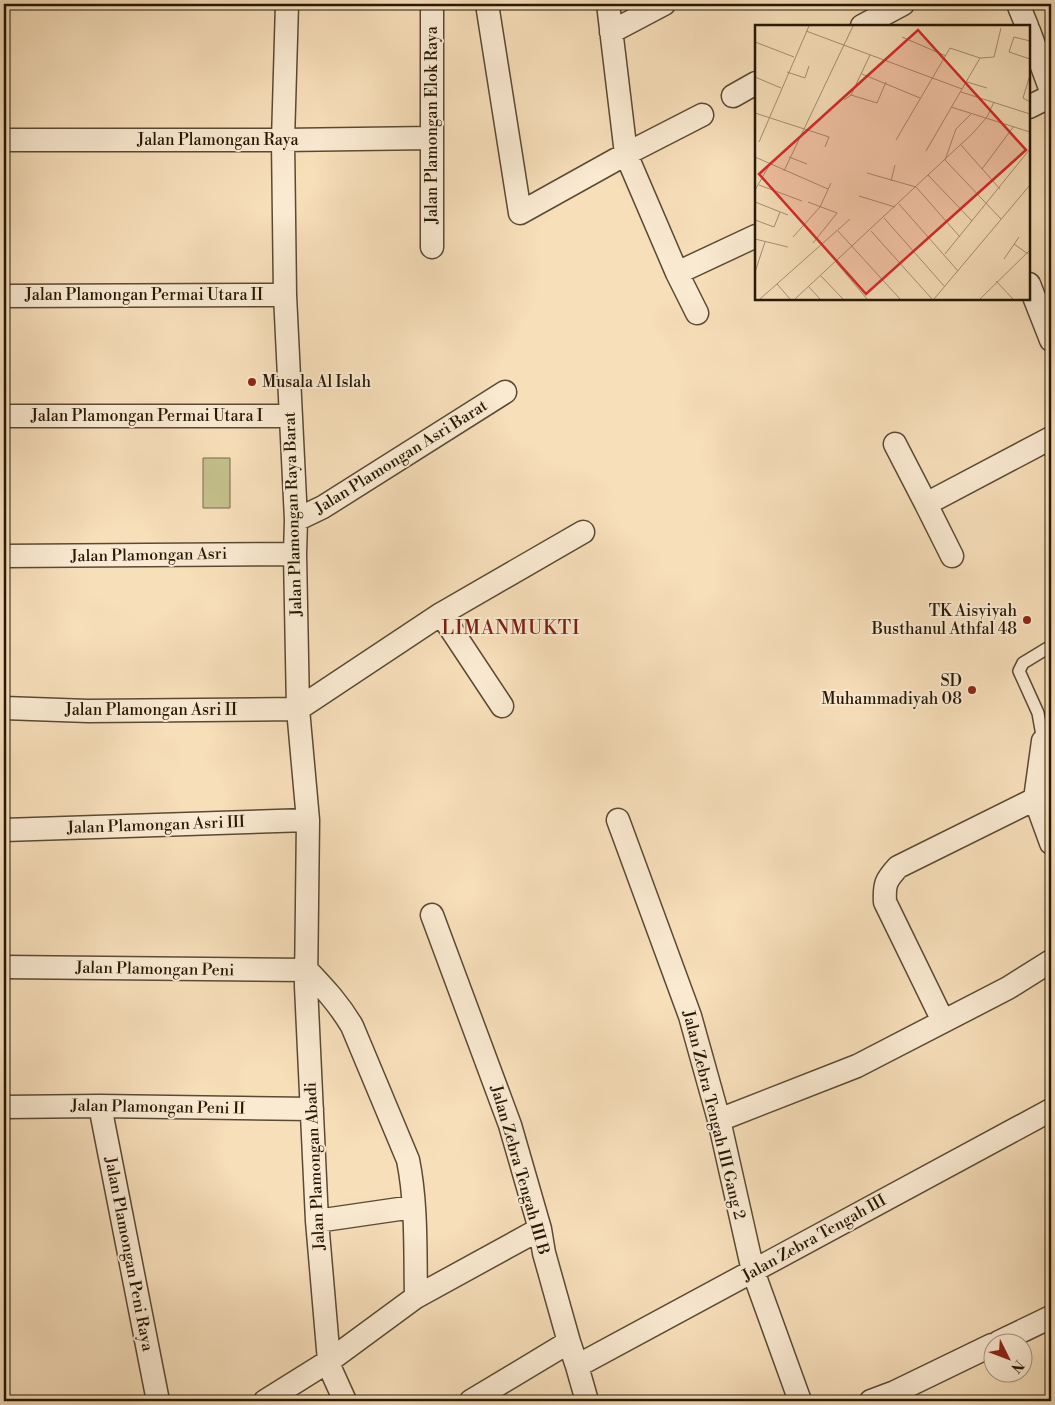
<svg xmlns="http://www.w3.org/2000/svg" width="1055" height="1405" font-family="'Libre Bodoni',serif">
	<style>
		.green { fill: #c3c08b; stroke: #746c48 }
		.lines { fill: none; stroke-linecap: round; stroke-linejoin: round }
		.service-casing { stroke: #5a4a33; stroke-width: 14 }
		.minor-casing { stroke: #5a4a33; stroke-width: 25 }
		.service { stroke: #faead2; stroke-width: 11 }
		.minor { stroke: #faead2; stroke-width: 22 }
		.poi-dot { fill: #8f2418; stroke: #faead2; stroke-width: 2 }
		.labels { text-anchor: middle; dominant-baseline: central; stroke-width: 4; stroke-linejoin: round; paint-order: stroke }
		.street-label { font-size: 16px; fill: #251806; stroke: #faead2 }
		.poi-label { font-size: 16px; fill: #251806; stroke: #faead2; text-anchor: end }
		.quarter-label { font-size: 19px; letter-spacing: 1px; fill: #7a1f14; stroke: #faead2 }
		.inset-road { fill: none; stroke: #a38f72; stroke-width: 1 }
		.view { fill: #d62828; fill-opacity: 0.15; stroke: #d62828; stroke-width: 2.5 }
		.inset-edge { fill: none; stroke: #251806; stroke-width: 2.5 }
	</style>
	<rect width="100%" height="100%" fill="#f7dfba"/>
	<filter id="stains"><feTurbulence type="fractalNoise" baseFrequency=".004" numOctaves="4"/><feColorMatrix values="0 0 0 0 .2 0 0 0 0 .09 0 0 0 0 .02 0 0 0 .5 -.17"/></filter>
	<radialGradient id="worn" r=".72"><stop offset=".6" stop-color="#630" stop-opacity="0"/><stop offset="1" stop-color="#630" stop-opacity=".3"/></radialGradient>
	<!-- green -->
	<path class="green" d="M203,458H230V508H203Z"/>
	<g class="lines">
		<defs>
			<path id="service" d="M1043,741L1038,713L1019,671L1023,663L1051,646"/>
			<path id="minor" d="M287,4L283,140L285,295L296,520L295,554L298,709L308,820L306,986L317,1221L329,1361L331,1370L345,1401
				M487,4L520,213L626,154L702,115
				M608,4L626,154L677,273L697,313
				M1018,4L1027,26
				M862,26L903,4
				M1029,31L1051,91
				M611,32L664,4
				M733,96L756,83
				M1029,107L1051,96
				M4,140H283L432,138
				M432,247V4
				M677,273L756,236
				M1029,284L1051,340
				M4,296L285,295
				M4,416H290
				M895,444L926,504L1051,438
				M926,504L952,556
				M296,520L323,507L505,392
				M4,556L295,554
				M441,614L502,706
				M4,708L88,711L298,709
				M298,709L441,614L583,532
				M1043,741L1035,799L1051,843
				M618,820L690,1016L719,1120L753,1271L800,1401
				M4,830L308,820
				M432,915L510,1125L540,1229L544,1253L569,1342L577,1366L587,1401
				M4,967L307,970C325,989 339,1004 352,1026L408,1160C417,1204 415,1252 416,1297
				M943,1021L885,902C884,884 886,880 898,867L1035,799
				M100,1106L158,1401
				M4,1107L100,1106L312,1109
				M719,1120L857,1066L1008,988L1051,961
				M317,1221L413,1207
				M999,1342L1051,1317
				M577,1366L1051,1110
				M265,1401L329,1361L416,1297L540,1229
				M471,1401L569,1342
				M871,1401L895,1392L992,1345"/>
		</defs>
		<!-- service casing -->
		<use href="#service" class="service-casing"/>
		<!-- minor casing -->
		<use href="#minor" class="minor-casing"/>
		<!-- service -->
		<use href="#service" class="service"/>
		<!-- minor -->
		<use href="#minor" class="minor"/>
	</g>
	<!-- markers -->
	<g class="poi-dot">
		<circle cx="252" cy="382" r="5"/>
		<circle cx="1027" cy="620" r="5"/>
		<circle cx="972" cy="690" r="5"/>
	</g>
	<g class="labels">
		<!-- street labels -->
		<g class="street-label">
			<text transform="translate(432 125) rotate(-90)">Jalan Plamongan Elok Raya</text>
			<text x="218" y="140">Jalan Plamongan Raya</text>
			<text x="144" y="295">Jalan Plamongan Permai Utara II</text>
			<text x="147" y="416">Jalan Plamongan Permai Utara I</text>
			<text transform="translate(401 457) rotate(-32)">Jalan Plamongan Asri Barat</text>
			<text transform="translate(293 514) rotate(-92)">Jalan Plamongan Raya Barat</text>
			<text transform="translate(149 555) rotate(-1)">Jalan Plamongan Asri</text>
			<text x="151" y="710">Jalan Plamongan Asri II</text>
			<text transform="translate(156 825) rotate(-2)">Jalan Plamongan Asri III</text>
			<text transform="translate(155 969) rotate(1)">Jalan Plamongan Peni</text>
			<text transform="translate(158 1107) rotate(1)">Jalan Plamongan Peni II</text>
			<text transform="translate(714 1115) rotate(76)">Jalan Zebra Tengah III Gang 2</text>
			<text transform="translate(315 1166) rotate(-93)">Jalan Plamongan Abadi</text>
			<text transform="translate(520 1170) rotate(74)">Jalan Zebra Tengah III B</text>
			<text transform="translate(814 1238) rotate(-29)">Jalan Zebra Tengah III</text>
			<text transform="translate(129 1254) rotate(79)">Jalan Plamongan Peni Raya</text>
		</g>
		<!-- poi labels -->
		<g class="poi-label">
			<text x="262" y="382" text-anchor="start">Musala Al Islah</text>
			<text x="1017" y="611">TK Aisyiyah<tspan x="1017" dy="18">Busthanul Athfal 48</tspan></text>
			<text x="962" y="681">SD<tspan x="962" dy="18">Muhammadiyah 08</tspan></text>
		</g>
		<!-- quarter labels -->
		<g class="quarter-label">
			<text x="511" y="628">LIMANMUKTI</text>
		</g>
	</g>
	<!-- overview -->
	<g transform="translate(755 25)">
		<rect width="275" height="275" fill="#f7dfba"/>
		<path class="inset-road" d="M51,6L207,64M147,12L191,31M275,16L259,12L254,27L275,34M0,17L39,32M32,47L50,53L54,41M107,49L165,73M275,50L268,73L275,77M0,52L26,63M212,57L232,63M206,67L275,89M96,70L122,78L131,57M89,75L96,70L115,30M196,82L275,107M0,88L74,112L70,122M216,89L201,104L190,135L246,194M141,115L195,23L225,33M4,117L54,1M206,120L245,164M171,126L225,33L239,32L246,3M0,132L73,164M34,132L52,139M227,144L259,101M29,146L98,1M112,148L161,162M173,150L217,196M136,156L140,140M4,160L47,176M161,162L205,212M0,165L15,139M104,171L140,182M0,177L33,190M53,177L82,188L58,218M144,179L203,246M129,193L190,262M0,195L19,202L25,187M83,206L145,274M116,206L177,274M38,212L65,182L76,158M0,214L33,222M259,219L273,229M190,229L275,124M249,234L264,212M81,237L112,274M0,247L10,217M66,251L88,274M241,256L258,274M22,259L35,274M54,262L65,274M5,274L95,194M40,274L218,108L232,92L239,77M179,274L275,160M225,274L275,225"/>
		<path class="view" d="M163,5L271,125L111,269L4,149Z"/>
		<rect width="275" height="275" class="inset-edge"/>
	</g>
	<!-- margin -->
	<rect width="1055" height="1405" fill="none" stroke="#f7dfba" stroke-width="20"/>
	<rect x="5" y="5" width="1045" height="1395" fill="none" stroke="#251806" stroke-width="2.5"/>
	<rect x="10" y="10" width="1035" height="1385" fill="none" stroke="#251806"/>
	<!-- north arrow -->
	<g transform="translate(1008 1358) rotate(132)"><circle r="24" fill="#faead2" stroke="#a59680"/>
	<path d="M0-4L9 19L0 12L-9 19Z" fill="#8f2418"/>
	<text y="-8" font-size="14" font-weight="bold" text-anchor="middle" fill="#251806">N</text>
	</g>
	<rect width="100%" height="100%" filter="url(#stains)"/>
	<rect width="100%" height="100%" fill="url(#worn)"/>
</svg>
